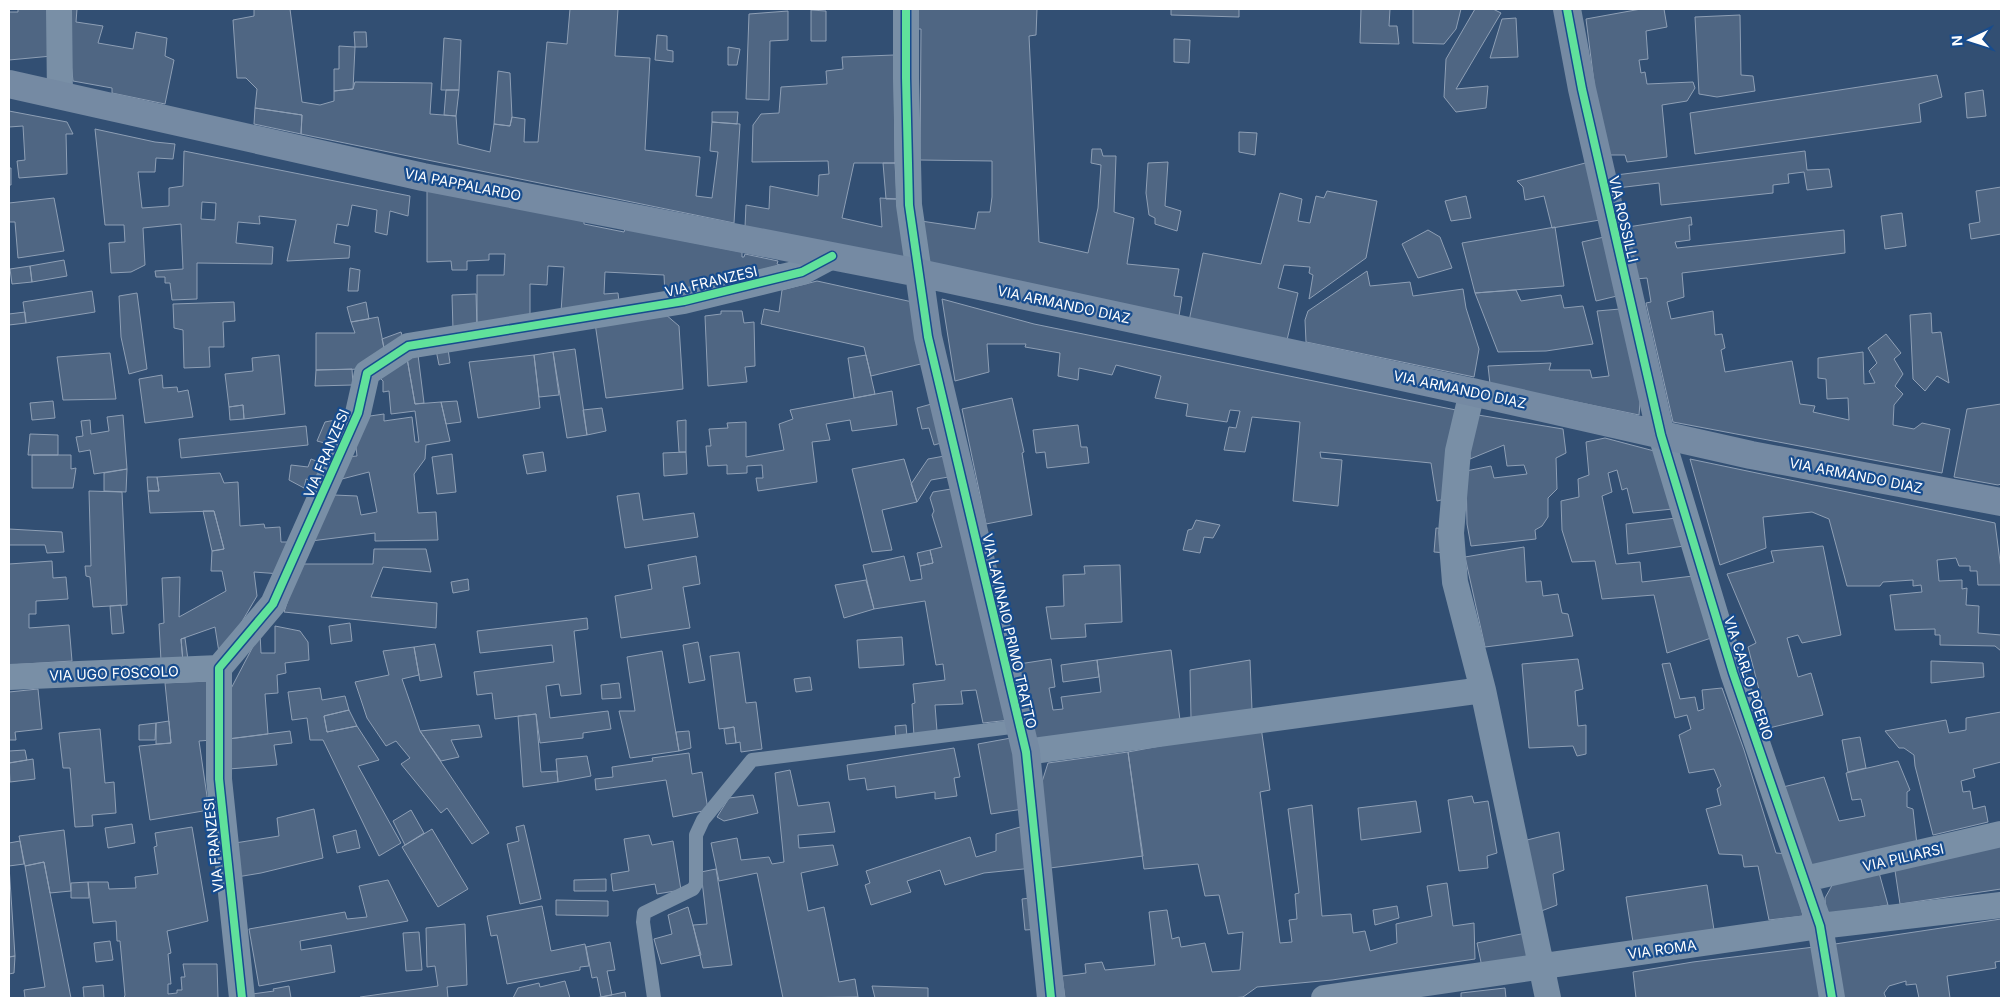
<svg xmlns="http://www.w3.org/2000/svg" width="2010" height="1007" font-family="Inter,sans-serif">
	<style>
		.building { fill: #4f6683; stroke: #8e9fb5; fill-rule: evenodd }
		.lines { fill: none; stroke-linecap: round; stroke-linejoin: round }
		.lane { stroke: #798fa6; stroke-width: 14 }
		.street { stroke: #798fa6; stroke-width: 26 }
		.secondary { stroke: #758aa3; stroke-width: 28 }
		.cycleway-casing { stroke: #174c8e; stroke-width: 11 }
		.cycleway { stroke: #60e19b; stroke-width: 8 }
		.labels { text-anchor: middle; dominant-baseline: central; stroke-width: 4.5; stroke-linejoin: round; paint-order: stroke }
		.street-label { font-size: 14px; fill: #fff; stroke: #174c8e }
	</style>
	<rect width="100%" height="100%" fill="#324f73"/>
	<!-- building -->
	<path class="building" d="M18,9H52V56L9,60V12H18Z
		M65,9H77L76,22L103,26L98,43L133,49L136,32L167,38L165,56L174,60L165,104L112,93V88L73,81Z
		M254,9H290L302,102L320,105L334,101V91L353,89L355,82L432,83L430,114L456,116L458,144L490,152L494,124L510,126L512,117L525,119L524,142H538L547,42L567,44L570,9H618L615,56L650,58L645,150L700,157L696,196L712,198L718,152L710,151L712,122L740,124L734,223L301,134L302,115L255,108L257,89L246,78H237L233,20L254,16Z
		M916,9H1037L1036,35L1029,36L1039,242L1088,253L1098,208L1101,165L1091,163L1092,149H1101L1103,156H1116L1114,212L1134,218L1127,264L1179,269L1174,296L1182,297L1179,316L925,262L921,221L975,229L978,212H990L992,197V161L920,160L921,29H915Z
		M1171,9H1239V17L1171,15Z
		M1361,9H1390L1389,26H1397L1399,44L1360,43Z
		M1413,9H1461L1456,29L1444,44L1413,43Z
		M1475,9H1493L1501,13L1456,89L1488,86L1486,108L1456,112L1444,97L1446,59Z
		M1641,9H1664L1667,27L1646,31L1648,59L1639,60L1641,73L1645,72L1647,84L1693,82L1695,88L1687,101L1662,105L1667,157L1627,162L1625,155H1608L1597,106L1586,19Z
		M811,10L826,11V41H811Z
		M788,11V40L770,41L769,100L746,99L749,14Z
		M1740,15L1741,75L1753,76L1755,91L1717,97L1699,94L1695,17Z
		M1516,18L1518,57L1490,58L1502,19Z
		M354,32H366L367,47H355Z
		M657,35L667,36V50L673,51V62L655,60Z
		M444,38L461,40L459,90H441Z
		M1174,39L1190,40L1189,63L1174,62Z
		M339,46L355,47L353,89L334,91V69H339Z
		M728,47L740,49L737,65H728Z
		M894,55L895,163H854L842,218L882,227L880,198L897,199L905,258L745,227L746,205L769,209L770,186L818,196L819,175L829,174L828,161L752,162L753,125L761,114L779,113L781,87L827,84L826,71L843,69L842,57Z
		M498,71L510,73L512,117L510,126L494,124Z
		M1937,75L1942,97L1919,104L1921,122L1695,154L1690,113Z
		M446,90H459L456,116L444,115Z
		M1983,90L1986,116L1967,118L1965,93Z
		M255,108L302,115L301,134L254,124Z
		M9,111L67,122L73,134H66L67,174L19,178L17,161L25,160L23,126L9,127Z
		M712,112H738L737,124L712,122Z
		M95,129L155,142L175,144L173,159L156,158L155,172H138L142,208L169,206V188L183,186L184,151L410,196L408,216L390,211L387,235L375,232L377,210L352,205L348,226L337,224L334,243L350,246L349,258L287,261L296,220L259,216L260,224L238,222L236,243L273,247L272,264L197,263V299L172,300L170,283H165V277H156L155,271L183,269L181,224L143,228L145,265L131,272L111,273L109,243L125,242L124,225H105ZM202,202L216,203L215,220L201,219Z
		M1239,132L1257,133L1255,155L1239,152Z
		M1805,151L1807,170L1829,169L1832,187L1807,190L1804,172L1788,174L1789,183L1773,185V193L1661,205L1659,183L1617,188L1616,175Z
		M1168,162L1165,206L1181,211L1177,231L1155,224V218L1149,215L1146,193L1148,163Z
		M1589,162L1600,220L1552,228L1544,196L1525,200L1523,187L1517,181Z
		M883,163H895L897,199H886Z
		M9,168H11V185H9Z
		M2001,187V234L1971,239L1969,224L1980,222L1976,191Z
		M427,190L584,219V224L624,232L625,229L742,252V257H744L745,254L778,261L777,264L780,265L665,296L664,275L605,272L604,294L618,293L619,302L561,312L564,267L548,266L547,285L530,284V318L477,327V275H504L505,254H489V260L467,261V270H452L451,261L427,262Z
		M1327,191L1377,201L1366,258L1309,299L1313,275L1309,273L1310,267L1284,265L1278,288L1298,293L1287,340L1189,321L1203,253L1261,264L1280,193L1302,199L1298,221L1310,223L1316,196L1324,198Z
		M1466,196L1471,218L1451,221L1445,201Z
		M54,198L64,251L18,258L15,222H9V203Z
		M1902,213L1906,246L1885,249L1881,216Z
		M1691,217L1692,225H1689L1690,240L1675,242L1677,248L1844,230L1845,253L1682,273L1684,297L1667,302L1671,319L1713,311L1715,335L1722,334L1725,348L1721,350L1725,372L1792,361L1800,404L1815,406L1813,412L1849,420L1848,398L1827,399L1826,379L1818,378V358L1863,352L1864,384L1875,383L1869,371L1877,363L1868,348L1886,334L1901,353L1894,359L1903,374L1895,386L1903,394L1894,405L1893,425L1914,429L1922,423L1950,429L1942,473L1673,422L1646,303L1651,302L1647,278L1635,279L1628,227Z
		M1555,227L1564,286L1475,293L1462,243Z
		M1428,230L1440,237L1452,268L1418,278L1402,244Z
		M1604,237L1617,296L1596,301L1582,242Z
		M64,260L67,276L32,282L30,266Z
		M30,266L32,282L12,284L10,269Z
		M350,268L360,270L358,291H348Z
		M1367,271L1370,286L1410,282L1413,296L1463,289L1466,308L1479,349L1474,377L1306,342L1305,320L1308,311Z
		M817,281L917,303L929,362L871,376L864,347L761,324L764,309L779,312L782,290Z
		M1516,290L1521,301L1561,295L1564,308L1583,306L1593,344L1546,351L1498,352L1475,293Z
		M92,291L95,312L26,323L23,302Z
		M137,293L147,369L129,374L121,337L119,296Z
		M476,294L477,327L453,330L452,295Z
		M942,299L1034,324L1456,410L1454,497L1437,501L1431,463L1320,452L1321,458L1342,460L1338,506L1293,501L1300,422L1252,417L1245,452L1224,450L1229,427L1236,428L1240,411L1230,410L1227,422L1186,416L1188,404L1155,398L1161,376L1116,365L1112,375L1079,368L1078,380L1058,376L1060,353L1025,347L1026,344H987L989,372L955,381Z
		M234,302L235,321L223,322L224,347H209L210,367L184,368L183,330L174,328L173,304Z
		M366,302L369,319L351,322L347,307Z
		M1620,309L1641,391L1639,415L1490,384L1488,366L1551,363L1549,370H1590L1592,378L1609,376L1597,311Z
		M721,311H742L744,323L754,322L755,366L745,367L747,382L708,386L705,316L721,314Z
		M25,312L26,323L9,325V314Z
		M1931,313L1932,333L1941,332L1949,383L1937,376L1925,391L1913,379L1910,315Z
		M665,314L679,326L683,389L606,398L595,323Z
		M378,317L385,353L366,369L316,370V333H355L351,322Z
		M401,332L405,344L385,353L382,339Z
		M448,349L450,363L439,365L436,350Z
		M575,349L587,435L567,438L553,352Z
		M553,352L559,395L539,397L534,355Z
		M110,353L116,399L63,400L57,357Z
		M279,355L285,414L244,419L243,405L229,407L225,374L253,371L252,358Z
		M418,355L424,403L415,404L407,358Z
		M534,355L540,408L478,418L469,362Z
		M866,355L875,394L854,398L848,358Z
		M407,358L415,404L441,402L450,441L426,445L425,459L414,474L418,513L436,512L438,540L375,541V533L311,541L334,495L357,496L361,515L377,512L369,472L338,480L347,457L357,456L355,438L363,417L384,414V421L412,417L415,442H419L415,411L391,414L389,391L383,392V381L380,378Z
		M352,369L353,385L315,386L316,370Z
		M162,375L163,388L177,387L178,392L188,390L193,417L145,423L139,379Z
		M892,391L897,425L852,431L850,420L826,424L830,440L812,442L817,482L758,491L756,478H763L762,465L747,466V473L727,474V465L708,466L706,446H711L709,429L728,428L727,423L746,422V457L784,450L779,424L793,419L790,410Z
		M1012,398L1024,452L1022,453L1032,515L986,524L962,409Z
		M53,401L55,418L32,420L30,403Z
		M457,401L461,422L446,424L441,402Z
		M935,403L945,442L934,445L929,428L922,429L917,408Z
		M2001,404V484L1998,485L1954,477L1967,409Z
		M243,405L244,419L230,420L229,407Z
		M602,408L606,431L587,435L583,410Z
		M123,415L127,469L94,474L90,450L79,452L76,437L83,436L81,421L90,420L91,434L109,431L107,417Z
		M1478,415L1563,429L1566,453L1556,458L1557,489L1548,498V517L1542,526L1535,530L1536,539L1471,546L1467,524L1466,471L1491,466L1494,478L1527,474L1524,465L1507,466L1504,445L1470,459V440Z
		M346,418L336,446L317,441L325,422Z
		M686,420V452H679L677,421Z
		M1078,425L1081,447H1087L1089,463L1047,468L1045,452L1036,453L1033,430Z
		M306,426L308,445L181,458L179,439Z
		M30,434L58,435V455H28Z
		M1605,438L1658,452L1673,509L1633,513L1627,488L1622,490L1617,470L1608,473L1612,492L1602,496L1616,564L1640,562L1642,582L1693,576L1714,637L1667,653L1654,595L1602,599L1595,561L1572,562L1562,530L1561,501L1579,497L1578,479L1589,475L1586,442Z
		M543,452L546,471L527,474L523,455Z
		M686,452L687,474L664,476L663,453Z
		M452,454L456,492L437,494L432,457Z
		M32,455H71V469L76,468L73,488H32Z
		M950,455L954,476L931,480L917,502L911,484L928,459Z
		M311,459L332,467L324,484L306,479L304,488L289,480L291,465L308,467Z
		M904,459L917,502L882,510L892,550L872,552L852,469Z
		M1690,459L1995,523L2001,569V585H1978L1977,571H1970V566H1959L1956,558L1937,560L1939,581L1962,580V589L1967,588L1966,605L1979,606L1978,633L2001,635V651L1995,646L1940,645V635H1935V629L1895,630L1890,595L1922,592L1921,585L1913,586V580L1883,582L1880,586H1847L1829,519L1812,512L1763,517L1766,548L1720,565Z
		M127,469L126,492L104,491V473Z
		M220,473L224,483L238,482L240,526L264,524L265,528L280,527L281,542H291L281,574L254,572L257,596L220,659L215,627L181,639L183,662L161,661L159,624L164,623L162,578L180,577L179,617L226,591L222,571H211L212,551L224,549L214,511L150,513L148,491H159L157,477Z
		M147,477H157L159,491H148Z
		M957,488L1010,720L983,723L976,690L961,691L963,704L935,705L937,731L914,736L912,704L915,703L913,684L945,680L943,664L936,665L925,601L874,609L863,565L904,556L910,581L922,579L920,566L933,563L930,550L942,547L932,515L934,511L930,498L933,492Z
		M89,491L122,492L127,605L93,607L90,577L86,576L85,566H91Z
		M639,493L643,520L694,513L698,537L625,548L617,496Z
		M203,511H214L224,549L212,551Z
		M1676,518L1684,546L1628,554L1626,524Z
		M1196,520L1220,525L1213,538L1204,537L1200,553L1183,550L1188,530L1192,529Z
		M1436,528L1447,529V553L1434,552Z
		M9,529L62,532L64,552L47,553L45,545H9Z
		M1823,546L1841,635L1802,643L1798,635L1787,638L1798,677L1811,673L1823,715L1769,728L1748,647L1756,643L1727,574L1774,562L1771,551Z
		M1524,547L1526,582L1541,581L1543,596L1558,594L1562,613L1568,614L1573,636L1485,647L1465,557Z
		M374,549H426L431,572L383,567L371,597L437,603L436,628L284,612L300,564H373Z
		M930,550L933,563L920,566L917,553Z
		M696,556L700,584L683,587L690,628L621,638L615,596L652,589L648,565Z
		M52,561L53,578L66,577L68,599L36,601V614H29V628L69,625L72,661L9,665V564Z
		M1120,565L1122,622L1085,624L1086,637L1051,639L1046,607L1064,606L1063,575L1085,574L1084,566Z
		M468,579L469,590L453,593L451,582Z
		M866,580L874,609L844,618L835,585Z
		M121,605L124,633L112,634L110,606Z
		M587,618L588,629L574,631L581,694L561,696L559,684L546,686L550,718L608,711L611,729L583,733V738L540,743L536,714L495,719L492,693L477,695L474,672L554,662L552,645L480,653L477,631Z
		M350,623L352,641L331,644L329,626Z
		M275,626L300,631L308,642L309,660L285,663L286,673L277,675L278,693L265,694L268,734L228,739L224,702L260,633L261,653H275Z
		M902,637L904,665L859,668L857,640Z
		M185,638L188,660L183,662L181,639Z
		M698,642L705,680L689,683L683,645Z
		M435,644L442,677L420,681L414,647Z
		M414,647L419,675L402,679L420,731L489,833L472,844L447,808L441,813L401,764L410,758L396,741L386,746L367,718L355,682L389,675L383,651Z
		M1171,650L1180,720L1030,740L1019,664L1051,659L1055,687L1049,688L1053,710L1063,709L1061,697L1101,692L1097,660Z
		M662,651L679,751L630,758L619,711H635L627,657Z
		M739,652L746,703L756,702L762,749L741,752L740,742L736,743L734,727L719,729L710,656Z
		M1578,659L1583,689L1575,691L1578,726L1586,725V754L1577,756L1573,746L1529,748L1522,664Z
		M1097,660L1099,677L1063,682L1061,665Z
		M1250,660L1252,710L1191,718L1190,670Z
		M1931,661L1983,663L1984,677L1931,683Z
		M1670,663L1680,699L1695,697L1698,711L1704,709L1702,690L1722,688L1744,750L1776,853L1789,854L1803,916L1769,920L1758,866L1744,867L1742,855L1719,854L1706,809L1721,805L1717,789L1721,786L1714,769L1689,773L1679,735L1691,729L1687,715L1675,718L1662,664Z
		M810,677L812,690L796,692L794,679Z
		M210,681L212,740L199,741L209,810L150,820L139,746L171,743L165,683Z
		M619,683L621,698L602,699L601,685Z
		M320,688L322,700L345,696L349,710L324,716L327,732L357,726L379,760L358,766L401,843L379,856L323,740H310L307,718L292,720L288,692Z
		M38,689L42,729L15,732L16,740H9V692Z
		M349,710L357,726L327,732L324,716Z
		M2001,712V762L1973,769L1975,777L1961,781L1963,792L1970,791L1973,809L1985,806L1988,822L1933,835L1915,766L1914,755L1904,748H1899L1885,731L1946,720L1949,733L1966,730V718Z
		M536,714L541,772L557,771L558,782L523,787L518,716Z
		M169,721L171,743L156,744V723Z
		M156,723L155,740H139V725Z
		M479,725L482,737L451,740L459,757L441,761L420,731Z
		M906,725L907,737L896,738L895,726Z
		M734,727L736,743L726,744L724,729Z
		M1261,727L1270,790L1260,792L1280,943L1292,942L1289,920L1297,919L1295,894L1299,893L1288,809L1312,805L1322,916L1351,914L1353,933L1365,931L1370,951L1397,943L1396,924L1432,916L1427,886L1447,883L1453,926L1474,923L1475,959L1332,980L1257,987L1243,997L1231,998H1065L1062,976L1086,973L1085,964L1102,962L1105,970L1155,965L1149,912L1167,910L1172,939L1179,937L1181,947L1205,943L1212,972L1240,970L1243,932L1228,934L1219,895L1205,896L1198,864L1144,869L1128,752Z
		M100,729L105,783L114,782L116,813L92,815L93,826L75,827L70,768H63L59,733Z
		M290,731L292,743L274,745L277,765L229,769L228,739Z
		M689,731L691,748L679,751L676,732Z
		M1860,737L1866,768L1848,772L1842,740Z
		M1011,738L1023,809L991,814L978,744Z
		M954,748L960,777L954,778L957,796L935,799V792L896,798L895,786L867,790L865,778L849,780L847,765Z
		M25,750L27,760L9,763V751Z
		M1128,752L1143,856L1050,868L1041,785L1048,763Z
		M689,753L692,774L702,772L708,810L673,817L666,780L596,790L595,779L613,777L612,767L653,761L652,758Z
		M587,756L591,776L558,782L556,759Z
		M33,759L35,779L10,782L9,763Z
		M1898,761L1910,790L1907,792V807L1913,809L1917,845L1807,870L1783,787L1824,777L1839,821L1865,816L1861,799L1852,800L1846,773Z
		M790,770L798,806L829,802L835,832L798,835L799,848L833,845L838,865L801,873L808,911L824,907L839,982L855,979L858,997L783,998L757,873L719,881L711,843L737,838L741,860L769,857L772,864L784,862L775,773Z
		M753,795L758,813L724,821L717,817L729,798Z
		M1472,796L1474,803L1488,801L1497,853L1487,856L1488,868L1459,871L1448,800Z
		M1416,801L1421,832L1361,840L1358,808Z
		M314,809L323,858L261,873L237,877L235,843L279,836L277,818Z
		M411,810L424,833L405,845L393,821Z
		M132,824L135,843L108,848L105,828Z
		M524,825L541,899L520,904L507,844L519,841L516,827Z
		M192,827L208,921L167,931L171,953L168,954L171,984H168V994L177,993V990H182L181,977H185L183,964H217L218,998H124L125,995L120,941H117L116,921L93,923L88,882H108L109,889L136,888L135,877L158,874L154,847L157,846L155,833Z
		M1020,827L1033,868L984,873L945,885L940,870L907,881L911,892L871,905L865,885L870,883L866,871L970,837L976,857L996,851V834Z
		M432,829L468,889L438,907L402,847Z
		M64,830L71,891L50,893L44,862L25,866L19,836Z
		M356,830L360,848L337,853L333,836Z
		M1559,832L1564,870L1553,874L1557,905L1536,913L1519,842Z
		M649,835L652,845L673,841L681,890L657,894L655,884L613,891L611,874L629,871L624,839Z
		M2001,840V889L1900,904L1894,864Z
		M20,841L24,864L9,866V843Z
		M44,862L50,893L71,998H25L24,990L45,987L25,866Z
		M9,866L15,956L9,957Z
		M716,869L732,965L703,968L693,925L707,924L701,872Z
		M1878,869L1888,905L1826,915L1825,898L1835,880Z
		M606,879V891H574V880Z
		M388,880L408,921L300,941L301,950L331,945L335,972L259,986L249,929L345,912L347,919L367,917L359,886Z
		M88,882L89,898H71V883Z
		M1707,885L1714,930L1633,942L1626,897Z
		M1038,897L1040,929L1025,930L1022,899Z
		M556,900L608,901V916L556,915Z
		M542,906L551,951L585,944L589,966L580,967V970L507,984L497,935L491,936L487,916Z
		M1397,906L1399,918L1375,925L1373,910Z
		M688,907L701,955L661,964L654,939L672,934L668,915Z
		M2001,919V961L1995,962L1996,968L1947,976L1950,998H1919L1916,984L1906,985V981L1889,986L1884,993L1886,998H1843L1835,944Z
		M465,924L467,985L447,987L448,998H360V997L438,986L435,966L427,967L426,928Z
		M419,932L422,970L406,971L403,933Z
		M1526,933L1531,958L1482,967L1477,943Z
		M110,941L113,960L96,962L94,943Z
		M610,942L615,970L607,971L612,995L601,997L597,977L592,978L586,947Z
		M1814,947L1820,998H1636L1633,972L1693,962Z
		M15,956L14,973L9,974V957Z
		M565,981L570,998H513L518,988L539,983L540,987Z
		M103,985L104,998H84L83,987Z
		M289,986L291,998H245V995L274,991L273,989Z
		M872,986L928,988V998H875Z
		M1505,988L1506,998H1461V993Z
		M625,992L626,998H595L601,997Z"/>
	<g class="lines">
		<!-- lane -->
		<path class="lane" d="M654,998L643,922L644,913L693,889L696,884V835L703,820L752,760L1020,726"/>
		<!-- street -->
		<path class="street" d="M59,9L60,96
			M906,9V78L909,205L919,273
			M1472,392L1458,451L1451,533L1455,582L1483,690L1548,998
			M1661,435L1733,673L1820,926L1832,998
			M9,677L219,668
			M1026,752L1483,690
			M1805,879L2001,834
			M242,998L219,779V668L273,604L358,413L367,373L408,346L684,301L802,272L832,256
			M1324,998L1820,926L2001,905"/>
		<!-- secondary -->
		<path class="secondary" d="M1567,9L1582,89L1661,435
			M9,84L423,177L919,273L1472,392L1751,455L2001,502
			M919,273L928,337L1026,752L1051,998"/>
		<defs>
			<path id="cycleway" d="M906,9V78L909,205L928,337L1026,752L1051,998
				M1567,9L1582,89L1661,435L1733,673L1820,926L1832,998
				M242,998L219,779V668L273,604L358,413L367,373L408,346L684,301L802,272L832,256"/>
		</defs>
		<!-- cycleway casing -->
		<use href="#cycleway" class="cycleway-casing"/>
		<!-- cycleway -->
		<use href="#cycleway" class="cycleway"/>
	</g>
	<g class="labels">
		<!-- street labels -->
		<g class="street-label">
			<text transform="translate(463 184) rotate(11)">VIA PAPPALARDO</text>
			<text transform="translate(1624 219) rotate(77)">VIA ROSSILLI</text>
			<text transform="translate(711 281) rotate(-13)">VIA FRANZESI</text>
			<text transform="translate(1064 304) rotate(12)">VIA ARMANDO DIAZ</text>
			<text transform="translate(1460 389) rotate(12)">VIA ARMANDO DIAZ</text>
			<text transform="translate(326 453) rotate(-67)">VIA FRANZESI</text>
			<text transform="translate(1856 475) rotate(11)">VIA ARMANDO DIAZ</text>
			<text transform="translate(1010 631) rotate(77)">VIA LAVINAIO PRIMO TRATTO</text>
			<text transform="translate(114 673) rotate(-2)">VIA UGO FOSCOLO</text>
			<text transform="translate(1749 678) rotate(72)">VIA CARLO POERIO</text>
			<text transform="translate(213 845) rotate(-96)">VIA FRANZESI</text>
			<text transform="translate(1903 857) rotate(-13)">VIA PILIARSI</text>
			<text transform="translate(1662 949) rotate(-8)">VIA ROMA</text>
		</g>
	</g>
	<!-- border -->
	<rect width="2010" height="1007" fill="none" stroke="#ffffff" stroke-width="20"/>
	<!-- north arrow -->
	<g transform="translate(1970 40) rotate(266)" stroke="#174c8e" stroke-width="4" paint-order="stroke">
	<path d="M0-4L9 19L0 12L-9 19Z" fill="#ffffff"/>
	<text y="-8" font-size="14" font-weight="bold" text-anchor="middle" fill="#ffffff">N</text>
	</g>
</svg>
